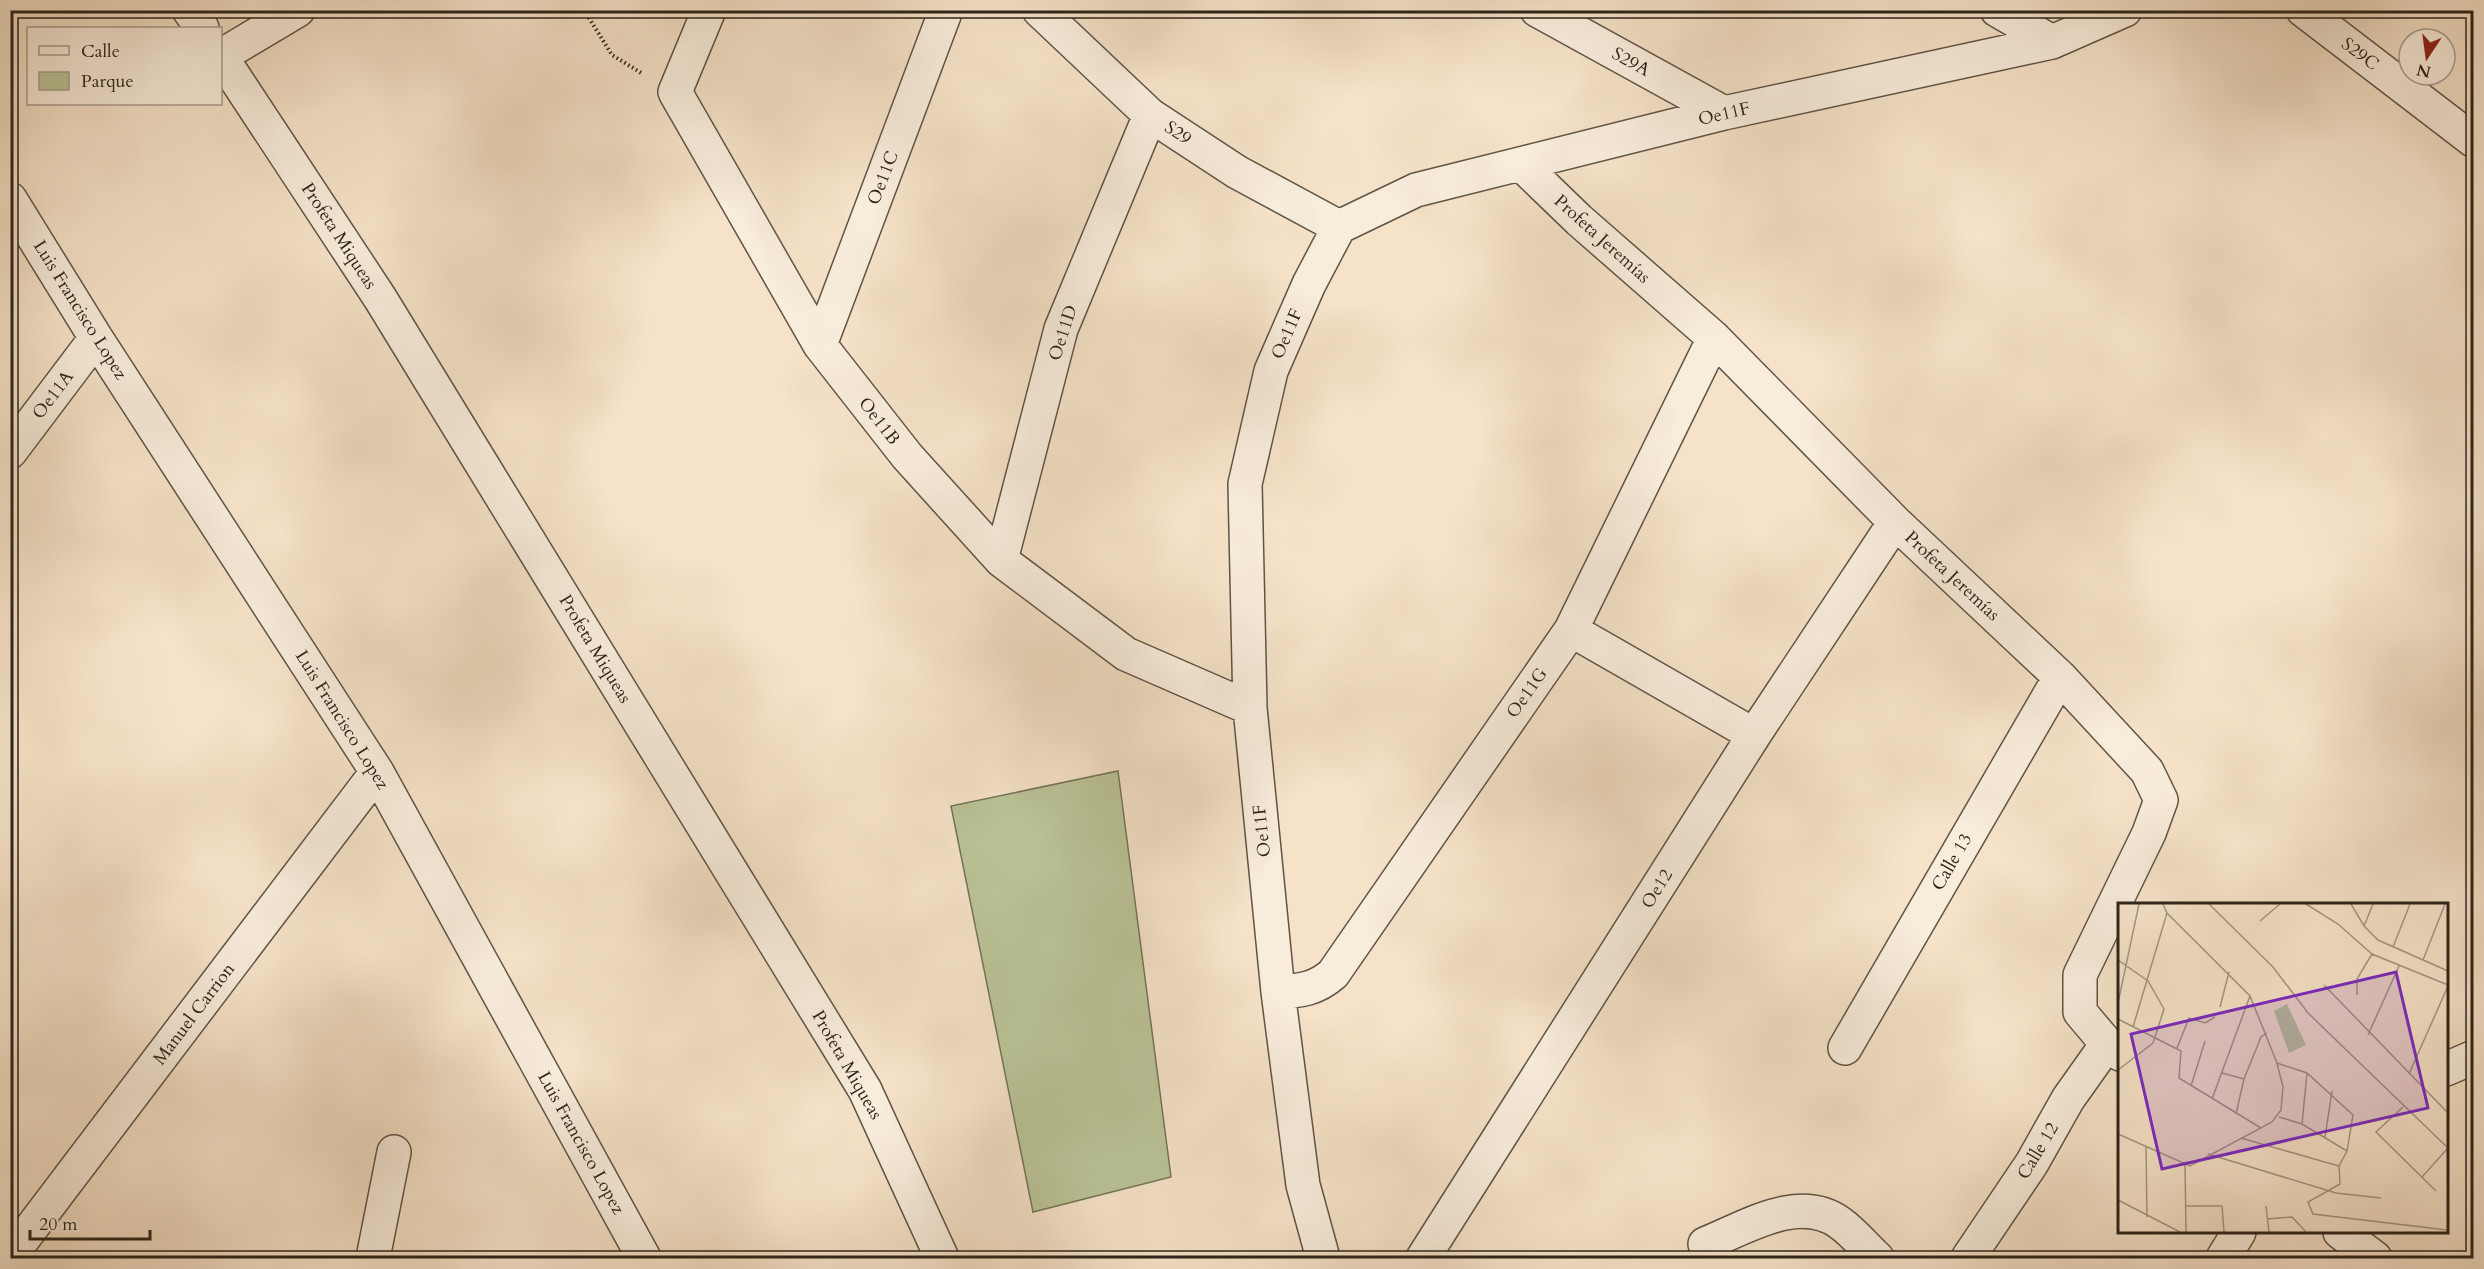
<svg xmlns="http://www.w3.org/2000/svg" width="2484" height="1269" font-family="Cardo,serif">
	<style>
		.green { fill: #bac498; stroke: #74745a; stroke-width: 1.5 }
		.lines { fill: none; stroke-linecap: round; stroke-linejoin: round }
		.street-casing { stroke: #5f5446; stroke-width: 36 }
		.path { stroke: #2d241b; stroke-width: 4; stroke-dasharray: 1.5 3; stroke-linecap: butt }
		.street { stroke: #f8ecdb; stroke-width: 33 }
		.labels { text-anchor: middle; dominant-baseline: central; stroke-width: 4.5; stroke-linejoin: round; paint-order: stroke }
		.street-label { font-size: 18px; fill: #2d241b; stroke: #f8ecdb }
		.inset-road { fill: none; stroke: #a59683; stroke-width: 1.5 }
		.view { fill: #7b2cbf; fill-opacity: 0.15; stroke: #7b2cbf; stroke-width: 3 }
		.inset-edge { fill: none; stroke: #2d241b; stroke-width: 3 }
	</style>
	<rect width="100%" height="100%" fill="#f5e2c8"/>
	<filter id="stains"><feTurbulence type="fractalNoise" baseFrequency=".00333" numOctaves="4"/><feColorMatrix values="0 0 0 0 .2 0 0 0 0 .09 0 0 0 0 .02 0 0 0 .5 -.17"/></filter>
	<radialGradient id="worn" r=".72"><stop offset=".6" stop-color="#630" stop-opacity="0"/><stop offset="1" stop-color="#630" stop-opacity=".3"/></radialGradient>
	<!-- green -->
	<path class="green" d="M1118,771L1171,1177L1033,1212L951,806Z"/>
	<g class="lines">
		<defs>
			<path id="street" d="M189,10L202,28
				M709,10L675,92L820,345L907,456L1001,560L1126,654L1250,708
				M1039,10L1150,115L1237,172L1339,227
				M1537,10L1724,113
				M1997,10L2052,42
				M2303,10L2474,141
				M220,55L380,298L865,1090L942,1258
				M221,56L298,10
				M1521,164L1579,220L1714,338L1895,522L2060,677L2147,771L2161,800L2149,833L2080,975V1012L2107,1044L2120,1054
				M10,199L96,338L377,772L644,1258
				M820,345L946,10
				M10,452L96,338
				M1001,560L1061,329L1150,115
				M1571,630L1754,735
				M1278,992C1300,991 1316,989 1333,974L1571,630L1714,338
				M1845,1048L2060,677
				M2446,1069L2474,1057
				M2340,1232L2375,1258
				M1705,1244C1745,1228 1799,1193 1840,1223C1854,1233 1865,1247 1877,1258
				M10,1256L377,772
				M373,1258L394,1152
				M1323,1258L1303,1185L1278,992L1250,708L1245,484L1271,371L1309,284L1339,227L1416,190L1724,113L2052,42L2125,10
				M1423,1258L1754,735L1895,522
				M1968,1258L2032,1163L2068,1099L2107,1044
				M2223,1258L2239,1232"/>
		</defs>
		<!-- street casing -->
		<use href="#street" class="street-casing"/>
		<!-- path -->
		<path class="path" d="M584,10L612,55L643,74"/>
		<!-- street -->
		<use href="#street" class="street"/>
	</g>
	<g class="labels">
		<!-- street labels -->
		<g class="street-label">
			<text transform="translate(2360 54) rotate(37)">S29C</text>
			<text transform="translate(1631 62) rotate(29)">S29A</text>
			<text transform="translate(1724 114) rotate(-13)">Oe11F</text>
			<text transform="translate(1178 133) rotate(34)">S29</text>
			<text transform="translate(883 178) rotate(-69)">Oe11C</text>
			<text transform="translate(339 236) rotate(57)">Profeta Miqueas</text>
			<text transform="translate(1602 239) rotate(42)">Profeta Jeremías</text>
			<text transform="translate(80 310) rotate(58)">Luis Francisco Lopez</text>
			<text transform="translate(1063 333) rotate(-72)">Oe11D</text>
			<text transform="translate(1287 334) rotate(-67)">Oe11F</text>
			<text transform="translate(53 395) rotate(-53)">Oe11A</text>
			<text transform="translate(879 421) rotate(52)">Oe11B</text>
			<text transform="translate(1952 576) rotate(43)">Profeta Jeremías</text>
			<text transform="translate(595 649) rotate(59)">Profeta Miqueas</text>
			<text transform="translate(1527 693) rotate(-55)">Oe11G</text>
			<text transform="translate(342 720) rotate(58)">Luis Francisco Lopez</text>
			<text transform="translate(1262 831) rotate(-96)">Oe11F</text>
			<text transform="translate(1952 862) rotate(-60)">Calle 13</text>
			<text transform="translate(1657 889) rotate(-58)">Oe12</text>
			<text transform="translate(194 1014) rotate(-53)">Manuel Carrion</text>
			<text transform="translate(847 1065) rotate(60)">Profeta Miqueas</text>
			<text transform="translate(581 1143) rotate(61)">Luis Francisco Lopez</text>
			<text transform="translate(2038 1151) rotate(-59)">Calle 12</text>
		</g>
	</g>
	<!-- overview -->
	<g transform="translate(2118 903)">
		<rect width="330" height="330" fill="#f5e2c8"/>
		<path d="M169,101L188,142L171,150L156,108Z" fill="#bac498"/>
		<path class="inset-road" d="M91,1L155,64L190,110L330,245M188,1L220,21L254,51L330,82M233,1L246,23L260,37L330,68M142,18L162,1M246,23L255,1M275,44L292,1M0,57L30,78L46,106L35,140L0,167M305,57L327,1M206,82L330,210M239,92V76L254,51M0,100L21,1M102,104L111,69M0,116L63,148L61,175L143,225M15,124L49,10M250,132L281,63M59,145L71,115L87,120L97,114M159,160L189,170L235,212L229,248L221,263M104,170L126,176M291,171L330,83M73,183L87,138M94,196L132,93M285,204L258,229L318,288M118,211L126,176L143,134L149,130M161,214L184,221L229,248M184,221L189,170M0,231L72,263L154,219L163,207L165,184L159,160L132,93L49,10L45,1M207,234L214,188M123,235L221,263L222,281L190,299L195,311L329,327M28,244L29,314M90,251L218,290L263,295M67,262L68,329M304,274L330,245M0,297L62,329M67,303H104L106,329M148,303L151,329M149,316L174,314L188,329"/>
		<path class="view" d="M278,69L310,205L44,266L13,131Z"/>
		<rect width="330" height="330" class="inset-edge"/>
	</g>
	<!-- margin -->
	<rect width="2484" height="1269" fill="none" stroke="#f5e2c8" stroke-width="36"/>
	<rect x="12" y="12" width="2460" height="1245" fill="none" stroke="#2d241b" stroke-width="3"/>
	<rect x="18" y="18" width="2448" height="1233" fill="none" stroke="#2d241b" stroke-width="1.5"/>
	<!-- legend -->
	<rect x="27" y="27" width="195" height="78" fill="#f8ecdb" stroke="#a79c8e" stroke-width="1.5"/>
	<rect x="39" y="46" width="30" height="9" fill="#f8ecdb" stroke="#a79c8e" stroke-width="1.5"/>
	<text x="81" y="57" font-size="18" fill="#2d241b">Calle</text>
	<rect x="39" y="72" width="30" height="18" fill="#bac498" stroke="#a79c8e" stroke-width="1.5"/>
	<text x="81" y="87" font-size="18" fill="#2d241b">Parque</text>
	<!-- north arrow -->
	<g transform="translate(2427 57) rotate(193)"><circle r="28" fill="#f8ecdb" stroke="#a79c8e" stroke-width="1.5"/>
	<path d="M0-4.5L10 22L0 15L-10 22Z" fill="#8f2418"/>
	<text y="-9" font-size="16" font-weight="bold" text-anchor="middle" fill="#2d241b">N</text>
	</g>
	<!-- scale -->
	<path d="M30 1230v9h120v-9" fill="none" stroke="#2d241b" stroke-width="3"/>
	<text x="39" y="1230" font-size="18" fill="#2d241b" stroke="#f8ecdb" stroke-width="4.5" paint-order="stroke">20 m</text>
	<rect width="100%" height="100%" filter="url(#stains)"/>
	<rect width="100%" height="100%" fill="url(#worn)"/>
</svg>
